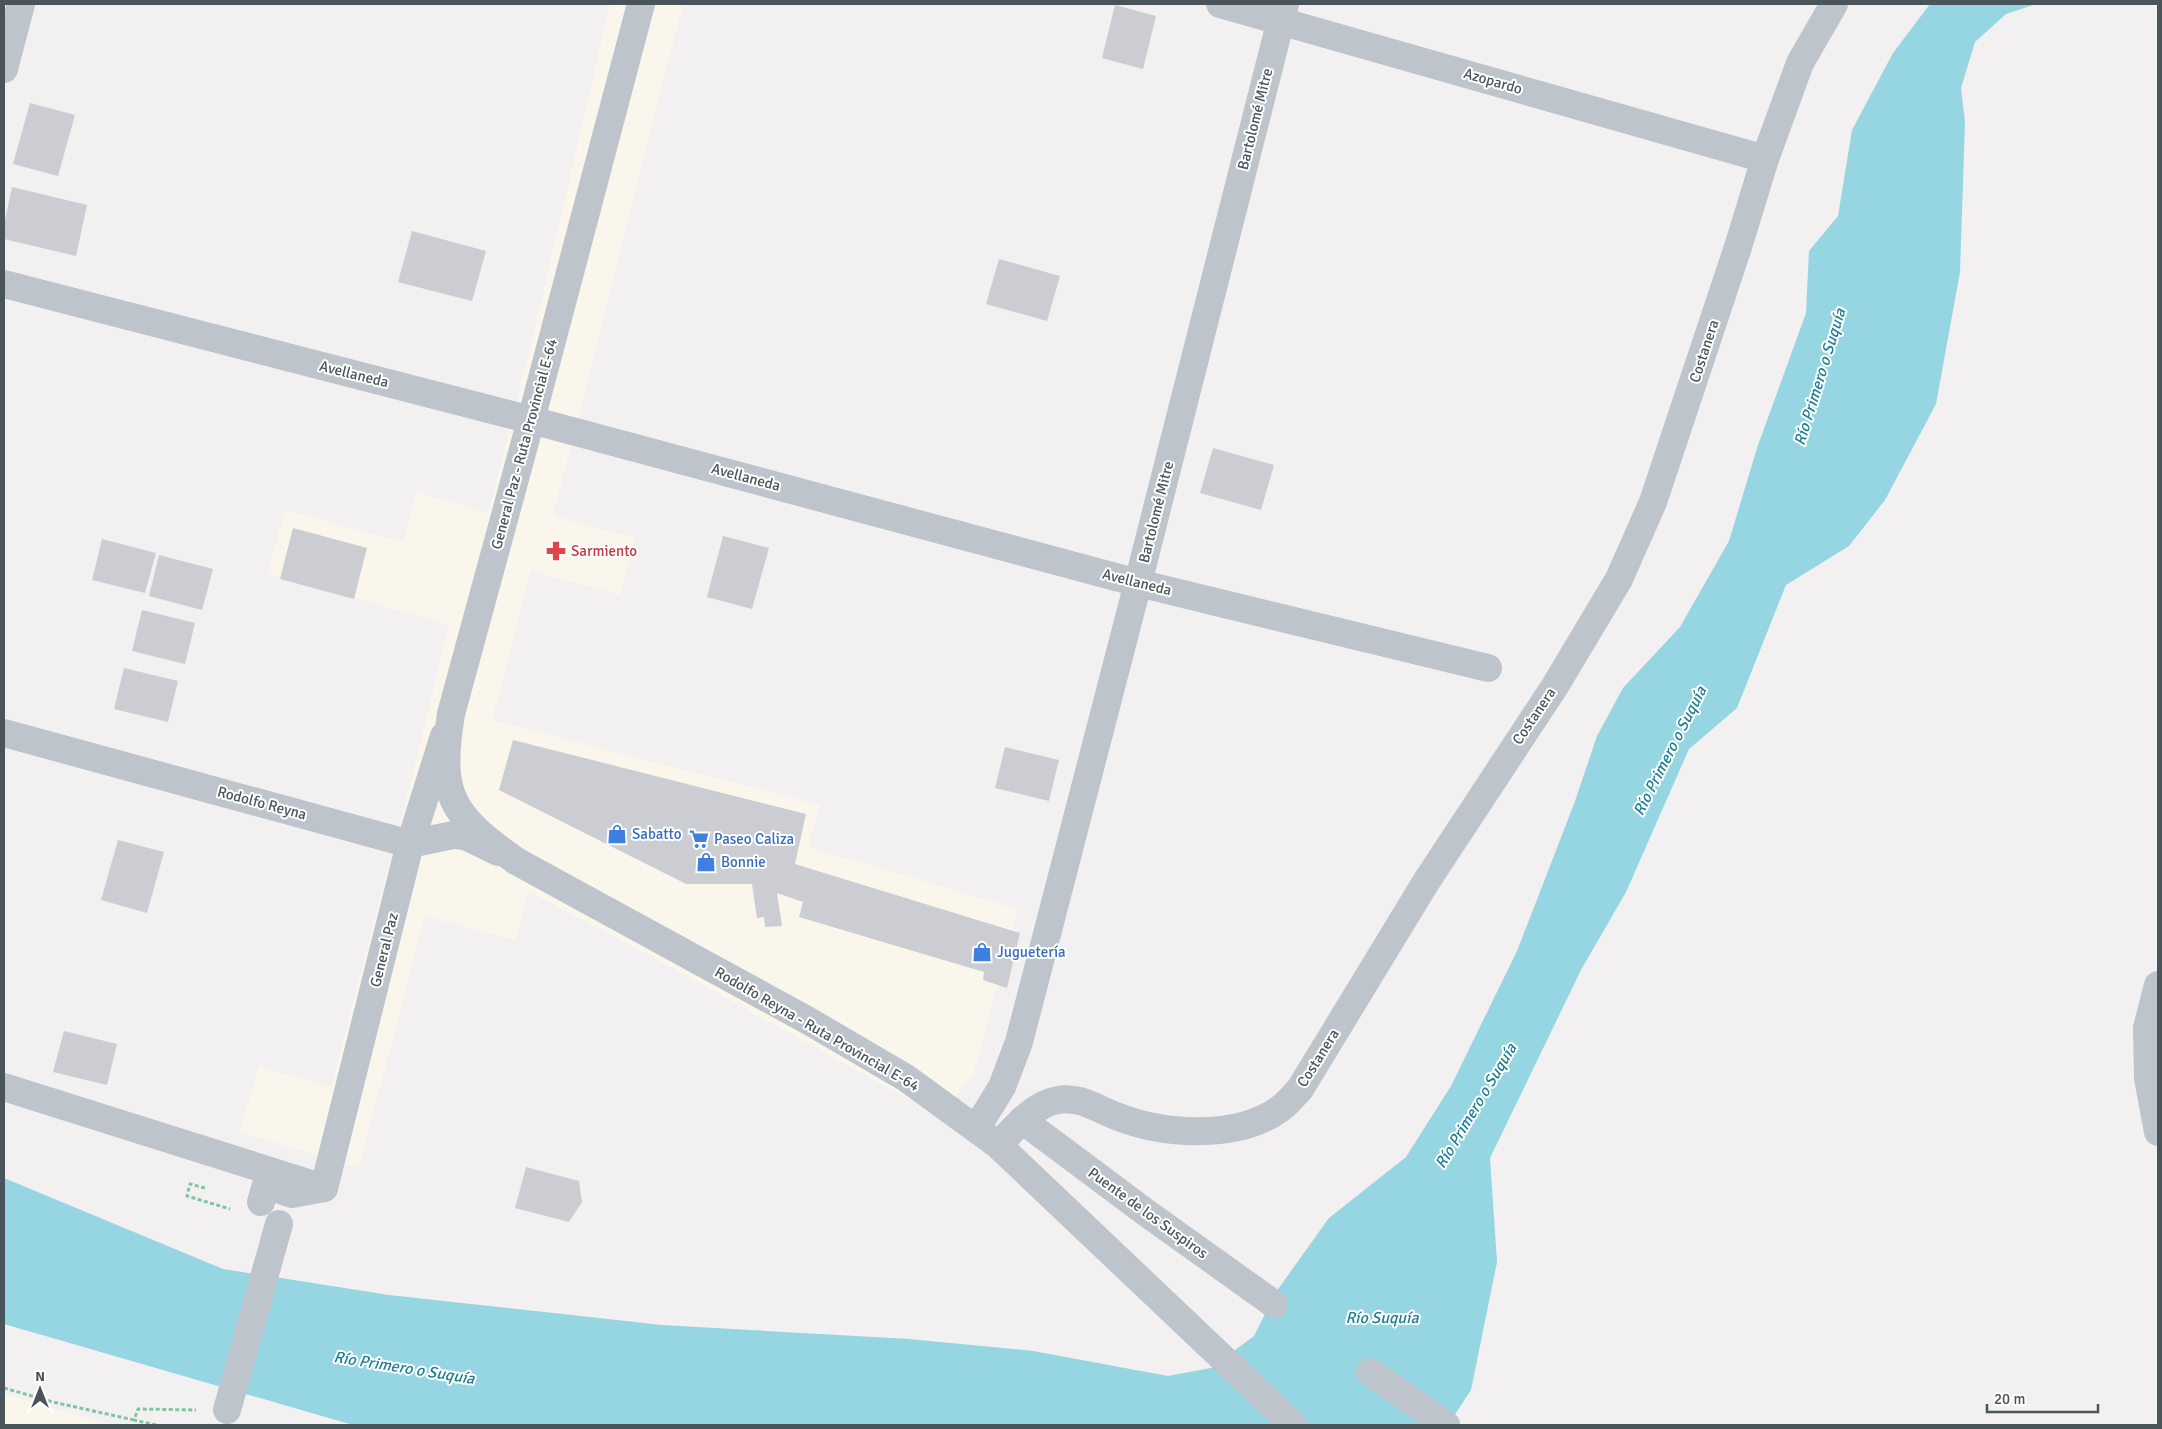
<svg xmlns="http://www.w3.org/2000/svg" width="2162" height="1429" font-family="Signika,sans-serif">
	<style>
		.commercial { fill: #faf6ec }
		.water { fill: #96d5e2 }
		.building { fill: #cbcdd2 }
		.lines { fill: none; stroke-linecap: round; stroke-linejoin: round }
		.path { stroke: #7fc5a0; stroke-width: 3; stroke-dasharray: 4 2.5; stroke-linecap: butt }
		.pedestrian { stroke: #bdc4cb; stroke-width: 28 }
		.minor { stroke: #bdc4cb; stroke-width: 28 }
		.tertiary { stroke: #bdc4cb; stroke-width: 28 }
		.labels { text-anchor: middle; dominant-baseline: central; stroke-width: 4; stroke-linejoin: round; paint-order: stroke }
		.street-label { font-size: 15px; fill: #4a545b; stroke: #fff }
		.health-label { font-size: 15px; fill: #be3a42; stroke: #fff; text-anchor: start }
		.shop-label { font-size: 15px; fill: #366cbe; stroke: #fff; text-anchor: start }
		.water-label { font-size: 16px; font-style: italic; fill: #1c7f95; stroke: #fff }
	</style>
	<rect width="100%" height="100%" fill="#f2f0f0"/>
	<!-- commercial -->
	<path class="commercial" d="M610,4H683L553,516L634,538L620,595L531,571L492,720L820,805L808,847L1018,909L974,1072L941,1117L660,961L528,891L516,940L425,916L359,1168L239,1132L259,1067L331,1087L414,769L449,625L268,573L285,510L403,542L417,492L488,513L536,324Z
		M4,1394L112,1425H4Z"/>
	<!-- water -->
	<path class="water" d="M1930,4H2036L2006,14L1975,42L1961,88L1965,122L1960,272L1936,404L1885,500L1849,546L1786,585L1737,708L1689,749L1626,892L1581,970L1490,1158L1497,1262L1471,1390L1448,1425H353L4,1324V1178L223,1269L389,1295L662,1325L909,1339L1033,1351L1168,1376L1211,1368L1254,1336L1276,1292L1329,1218L1406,1157L1451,1086L1517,951L1574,804L1597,736L1623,688L1680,627L1729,541L1757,448L1806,313L1809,251L1838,216L1852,130L1893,53Z"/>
	<!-- building -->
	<path class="building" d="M1115,5L1156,16L1143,69L1102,58Z
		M30,103L75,115L58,176L13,164Z
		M12,187L87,205L76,256L4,239V225Z
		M412,231L486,251L472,301L398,282Z
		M999,259L1060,276L1047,321L986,304Z
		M1213,448L1274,465L1261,510L1200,493Z
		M293,528L367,548L354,599L280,579Z
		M723,536L769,548L752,609L707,597Z
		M102,539L156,553L145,593L92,580Z
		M159,555L213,569L202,610L149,596Z
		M142,610L195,623L185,664L132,651Z
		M124,668L178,681L168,722L114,709Z
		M513,740L806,814L795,864L1020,933L1007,988L983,980L984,972L799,917L803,902L777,893L782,926L765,927L764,917L757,918L752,884H686L499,790Z
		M1005,747L1059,760L1049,801L995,788Z
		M118,840L164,852L147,913L101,900Z
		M64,1031L117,1044L107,1085L53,1072Z
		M526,1167L579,1181L582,1202L569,1222L515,1208Z"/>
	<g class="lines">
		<!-- path -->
		<path class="path" d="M205,1188L190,1184L187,1196L230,1209
			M4,1388L53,1402L134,1420
			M156,1425L134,1420L138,1409L196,1410"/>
		<!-- pedestrian -->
		<path class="pedestrian" d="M1022,1120L1148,1214L1274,1304
			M261,1202L266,1185L292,1194L324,1188
			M1370,1372L1446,1425
			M227,1410L279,1224"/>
		<!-- minor -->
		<path class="minor" d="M1220,4L1765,159
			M4,69L21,4
			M4,284L531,420L1138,583L1488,668
			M4,733L410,844L453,835L465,836L498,852
			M2158,985L2147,1028L2148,1078L2158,1132
			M4,1087L324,1188L410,844L444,736
			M976,1129L1002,1087L1019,1042L1138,583L1285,4"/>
		<!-- tertiary -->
		<path class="tertiary" d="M641,4L531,420L451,714C438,795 450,814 516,861L807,1020L906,1078L976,1129L998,1145L1293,1425
			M998,1145C1015,1128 1034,1104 1058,1100C1080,1096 1097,1109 1116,1116C1163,1135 1239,1140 1281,1108C1288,1103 1294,1095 1300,1089L1426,882L1555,686L1619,579L1653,502L1738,247L1765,159L1800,63L1834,4"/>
	</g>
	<!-- icons -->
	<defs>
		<symbol id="pharmacy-bare" viewBox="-9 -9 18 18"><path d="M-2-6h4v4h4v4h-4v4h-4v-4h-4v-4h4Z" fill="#e0444e" stroke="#fff" stroke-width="2.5" paint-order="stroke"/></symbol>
		<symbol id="shop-bare" viewBox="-9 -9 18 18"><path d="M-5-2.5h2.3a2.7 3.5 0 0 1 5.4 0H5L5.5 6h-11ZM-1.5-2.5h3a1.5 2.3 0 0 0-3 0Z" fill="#3f7fe0" stroke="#fff" stroke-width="2.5" paint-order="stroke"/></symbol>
		<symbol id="supermarket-bare" viewBox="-9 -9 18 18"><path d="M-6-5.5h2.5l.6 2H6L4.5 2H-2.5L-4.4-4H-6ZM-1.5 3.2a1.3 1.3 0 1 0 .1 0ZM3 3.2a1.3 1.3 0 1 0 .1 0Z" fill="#3f7fe0" stroke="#fff" stroke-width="2.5" paint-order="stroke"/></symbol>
	</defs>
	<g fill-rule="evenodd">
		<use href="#pharmacy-bare" x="542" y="537" width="28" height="28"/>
		<use href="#shop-bare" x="603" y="820" width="28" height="28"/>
		<use href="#supermarket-bare" x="685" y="825" width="28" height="28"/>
		<use href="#shop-bare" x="692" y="848" width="28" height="28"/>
		<use href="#shop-bare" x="968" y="938" width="28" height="28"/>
	</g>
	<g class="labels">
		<!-- street labels -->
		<g class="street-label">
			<text transform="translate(1493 81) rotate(16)">Azopardo</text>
			<text transform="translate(1255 119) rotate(-76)">Bartolomé Mitre</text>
			<text transform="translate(1704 351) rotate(-72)">Costanera</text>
			<text transform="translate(354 374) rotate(14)">Avellaneda</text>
			<text transform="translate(524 444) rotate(-75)">General Paz - Ruta Provincial E-64</text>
			<text transform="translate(746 477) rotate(15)">Avellaneda</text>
			<text transform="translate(1156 512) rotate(-76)">Bartolomé Mitre</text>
			<text transform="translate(1137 582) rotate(14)">Avellaneda</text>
			<text transform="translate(1534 716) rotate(-56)">Costanera</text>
			<text transform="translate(262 803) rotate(15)">Rodolfo Reyna</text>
			<text transform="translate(384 950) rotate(-76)">General Paz</text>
			<text transform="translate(817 1029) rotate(30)">Rodolfo Reyna - Ruta Provincial E-64</text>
			<text transform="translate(1318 1058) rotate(-58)">Costanera</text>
			<text transform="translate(1148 1213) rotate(36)">Puente de los Suspiros</text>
		</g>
		<!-- health labels -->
		<g class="health-label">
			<text x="571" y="551">Sarmiento</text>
		</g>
		<!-- shop labels -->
		<g class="shop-label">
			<text x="632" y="834">Sabatto</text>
			<text x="714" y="839">Paseo Caliza</text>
			<text x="721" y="862">Bonnie</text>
			<text x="997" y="952">Juguetería</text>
		</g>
		<!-- water labels -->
		<g class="water-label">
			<text transform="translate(1820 377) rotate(-73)">Río Primero o Suquía</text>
			<text transform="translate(1670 751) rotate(-63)">Río Primero o Suquía</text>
			<text transform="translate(1476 1106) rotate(-59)">Río Primero o Suquía</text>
			<text x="1382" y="1318">Río Suquía</text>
			<text transform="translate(404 1368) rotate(9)">Río Primero o Suquía</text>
		</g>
	</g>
	<!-- border -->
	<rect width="2162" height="1429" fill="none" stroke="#4a545b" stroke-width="10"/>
	<!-- north arrow -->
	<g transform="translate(40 1389)" stroke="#ffffff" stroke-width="4" paint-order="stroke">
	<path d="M0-4L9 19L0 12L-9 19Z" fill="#4a545b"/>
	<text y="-8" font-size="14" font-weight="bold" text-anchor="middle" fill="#4a545b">N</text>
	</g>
	<!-- scale -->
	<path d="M1987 1404v8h111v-8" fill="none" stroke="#4a545b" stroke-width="2.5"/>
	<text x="1994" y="1404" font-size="15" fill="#4a545b" stroke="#ffffff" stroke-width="4" paint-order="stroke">20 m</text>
</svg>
